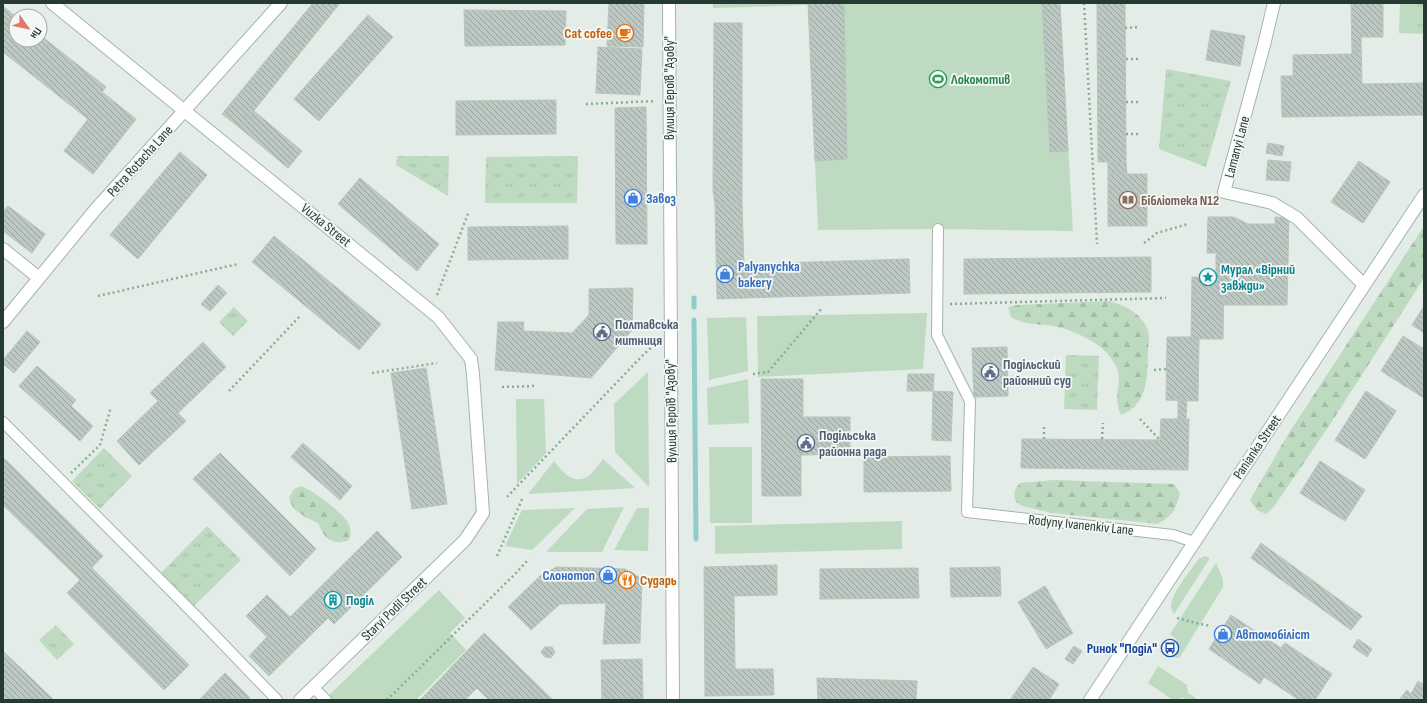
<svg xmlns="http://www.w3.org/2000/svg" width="1427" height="703" font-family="'Sofia Sans Condensed',sans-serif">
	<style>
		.grass { fill: #bedbc2 }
		.forest { fill: url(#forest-firs) }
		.park { fill: url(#park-tufts) }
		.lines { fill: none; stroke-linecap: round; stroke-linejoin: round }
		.stream { stroke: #91cbcb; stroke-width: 5 }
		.building { fill: url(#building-back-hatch); stroke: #b6c5bd }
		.service-casing { stroke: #a6b3ad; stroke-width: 12 }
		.minor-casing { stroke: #a6b3ad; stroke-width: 14 }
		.tertiary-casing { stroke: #a6b3ad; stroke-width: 14 }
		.secondary-casing { stroke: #a3b6ad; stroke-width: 14 }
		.path { stroke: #87ac9b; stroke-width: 2.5; stroke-dasharray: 2 3; stroke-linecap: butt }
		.service { stroke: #fff; stroke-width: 10 }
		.minor { stroke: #fff; stroke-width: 12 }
		.tertiary { stroke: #fff; stroke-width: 12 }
		.secondary { stroke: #fff; stroke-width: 12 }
		.labels { text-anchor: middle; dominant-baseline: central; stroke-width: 3.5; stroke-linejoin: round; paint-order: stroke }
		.food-label { font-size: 14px; font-weight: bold; fill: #c56008; stroke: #f4f8f5; text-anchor: end }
		.leisure-label { font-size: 14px; font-weight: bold; fill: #27864d; stroke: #f4f8f5; text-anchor: start }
		.street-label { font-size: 14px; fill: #253b32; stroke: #f4f8f5 }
		.shop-label { font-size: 14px; font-weight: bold; fill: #366cbe; stroke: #f4f8f5; text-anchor: start }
		.education-label { font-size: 14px; font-weight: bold; fill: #785e54; stroke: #f4f8f5; text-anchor: start }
		.culture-label { font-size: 14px; font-weight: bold; fill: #0d838f; stroke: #f4f8f5; text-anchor: start }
		.service-label { font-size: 14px; font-weight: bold; fill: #4e5e75; stroke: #f4f8f5; text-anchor: start }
		.transit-label { font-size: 14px; font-weight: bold; fill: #164399; stroke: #f4f8f5; text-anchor: end }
	</style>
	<defs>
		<pattern id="forest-firs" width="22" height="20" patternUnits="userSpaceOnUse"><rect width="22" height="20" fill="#bedbc2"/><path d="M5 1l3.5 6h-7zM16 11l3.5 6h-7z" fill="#a3bda7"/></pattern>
		<pattern id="park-tufts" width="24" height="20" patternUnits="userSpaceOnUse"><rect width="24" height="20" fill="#bedbc2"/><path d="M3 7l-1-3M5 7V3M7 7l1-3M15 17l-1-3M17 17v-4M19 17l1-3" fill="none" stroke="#a3bda7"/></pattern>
		<pattern id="building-back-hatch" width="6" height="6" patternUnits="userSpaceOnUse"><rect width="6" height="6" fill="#bcc9c2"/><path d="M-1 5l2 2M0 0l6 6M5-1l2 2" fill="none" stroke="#99a49e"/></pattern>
	</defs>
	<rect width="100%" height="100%" fill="#e3ece7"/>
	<!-- grass -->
	<path class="grass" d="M713,3H1060L1073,231L938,229L818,230L808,5L713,8Z
		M1400,3H1424V34L1399,33Z
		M927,313L923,369L758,377L757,316Z
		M746,317L748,371L709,380L707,318Z
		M648,372L649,487L615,452L614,404Z
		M748,379L749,423L708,425L707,388Z
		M516,399H544L546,453L517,484Z
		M709,447H752V523H710Z
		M603,459L635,488L528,494L554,461C558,466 564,474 570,477C586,485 595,470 603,459Z
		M624,507L602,552H546L587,509Z
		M575,508L532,550L505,546L522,510Z
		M637,508H649L648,551L614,550Z
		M902,521V549L715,554V526Z
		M1205,556L1210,558L1174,614C1172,611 1171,609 1171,605C1172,593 1191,569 1199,559Z
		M1216,563L1223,579V587L1180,657L1177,658L1174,657L1177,648V640L1170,634Z
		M439,590L465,618L450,633L466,650L416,700H332L328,696Z
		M1158,666L1187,685L1188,693L1199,700H1186L1182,697L1180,700H1173L1148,683Z"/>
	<!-- forest -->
	<path class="forest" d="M1424,226V278L1329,426L1273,508L1266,514L1257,510L1250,500L1287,436Z
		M1110,301C1127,307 1140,312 1148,330C1150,335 1148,346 1148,352C1147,377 1149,404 1121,415C1120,412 1118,409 1118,406C1115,395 1121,383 1118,372C1111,346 1077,331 1053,326C1037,323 1026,326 1011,317L1008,307L1018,305Z
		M1054,480L1174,484L1180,493C1175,511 1174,514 1158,524L1052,513L1022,506L1016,502C1013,493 1014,490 1020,483Z
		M302,486C313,491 340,511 347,521C351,527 352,534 348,541C331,545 324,538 318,523L305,517L293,508L289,498L294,489Z"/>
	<!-- park -->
	<path class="park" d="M1414,3H1424V30H1413Z
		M1166,69L1231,81L1206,167L1159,149Z
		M397,156H449L448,196L396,165Z
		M578,156L577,203H485L486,157Z
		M234,307L248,321L233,336L219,322Z
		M1066,355L1099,356L1097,410L1064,409Z
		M104,448L132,476L100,509L72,481Z
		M207,526L241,560L194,606L161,573Z
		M56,625L74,644L57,660L39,640Z"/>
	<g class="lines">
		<!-- stream -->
		<path class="stream" d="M694,298V307
			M694,320L696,539"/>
	</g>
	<!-- building -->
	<path class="building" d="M313,3H340L240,128L222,114Z
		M609,3L644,4L643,47L607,46Z
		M808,3H844L847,159L815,161Z
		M1042,3H1060L1068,151L1050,152Z
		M1097,3H1125L1126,162H1098Z
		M1351,3H1383V37H1361L1362,84L1424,83V115L1282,117L1281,76H1293V55L1352,54Z
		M3,6L16,17V40H40V35L106,87L102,92L136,119L93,174L64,151L88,119L3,52Z
		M464,10L566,11L565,45L465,46Z
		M368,15L393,37L319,121L294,99Z
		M714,23H742V191H713Z
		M1211,30L1245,36L1240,66L1206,60Z
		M598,47L642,49L640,95L596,93Z
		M556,100V134L456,135V101Z
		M646,107L647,244H616L615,108Z
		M254,111L302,151L288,168L240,128Z
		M1268,143L1284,146L1282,156L1266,153Z
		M180,152L207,175L138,259L110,235Z
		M1268,160L1291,162L1289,181L1266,180Z
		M1359,161L1390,182L1363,223L1331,202Z
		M1108,162H1126L1127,174H1108Z
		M1108,174H1147V226H1108Z
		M360,178L439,244L417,271L338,204Z
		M713,191H742V203L715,204Z
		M742,203L745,298L717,299L715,204Z
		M8,206L45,234L32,253L3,231V212Z
		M1208,217H1234L1248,224H1275V217L1289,218L1287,305H1224V278L1216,277V253H1207Z
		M568,226V259L468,260V227Z
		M274,236L381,324L359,350L252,262Z
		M1151,257V292L964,294V259Z
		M909,259L910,293L745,298L744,264Z
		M1192,277L1224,278L1223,339H1199L1198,401L1166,400L1167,337H1191Z
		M218,285L227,293L210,311L201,304Z
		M633,288L632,330L591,378L495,370L498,322H524L523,331L572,333L589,315V289Z
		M1424,306V333L1412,325Z
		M27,331L40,342L14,373L3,364V360Z
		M1403,336L1424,349V398L1381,371Z
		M203,342L226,367L178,413L186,421L139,465L117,441L158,401L150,393Z
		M1007,347L1008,396L974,397L972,348Z
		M37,366L76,400L71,406L93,426L80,441L19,386Z
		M426,368L447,504L412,509L391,373Z
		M908,374H934L933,391H907Z
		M761,379H803V417H850V454L801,455V496H762Z
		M933,391L953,392L951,441L932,440Z
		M1366,391L1396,411L1365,459L1335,440Z
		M1178,400H1187L1186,419H1178Z
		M1161,419H1189L1188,470L1021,468L1022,439L1160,440Z
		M303,443L352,486L340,500L291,457Z
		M220,453L316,549L290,576L193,479Z
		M950,456L951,491L864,492V457Z
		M5,459L103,556L80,580L3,505V460Z
		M1320,461L1365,490L1345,521L1300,493Z
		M377,531L402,557L334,624L328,618L269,676L249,656L267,637L246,616L267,595L290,617Z
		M1261,543L1362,616L1351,630L1251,558Z
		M777,565V595L734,596L735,669H773L774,695L705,696L704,567Z
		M557,567L625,569L642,579L640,643L603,644L606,603L560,604L531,630L508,607L541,575Z
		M1000,567L1001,596L951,597L950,568Z
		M92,568L189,665L164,690L67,593Z
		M918,568L919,598L820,599V569Z
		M1045,586L1073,633L1046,649L1018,602Z
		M1231,615L1281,648L1285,643L1332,674L1315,700H1299L1264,677L1260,684L1209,649Z
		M484,633L553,700H489L477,688L465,700H420Z
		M1358,639L1372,649L1367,657L1353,647Z
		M1074,646L1082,651L1073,664L1065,659Z
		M545,647H552L555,652L551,658L545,657L541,652Z
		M3,651L5,653L54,700H3Z
		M642,659L643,700H602L601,660Z
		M1033,667L1059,684L1049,700H1010Z
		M225,673L250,698L247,700H199Z
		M817,678L917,681L916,700H818Z
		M1418,681L1424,685V700H1399L1407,690L1411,694Z"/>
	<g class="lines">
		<defs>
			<path id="service" d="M938,229L937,335L970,401L967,512L1173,535L1194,542
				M3,422L198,618L277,700
				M313,687L326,700"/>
			<path id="minor" d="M52,3L438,317L471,359L473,374L483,513L465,540L300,700
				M1274,3L1264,45L1224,192L1272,203L1297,218L1364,285
				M3,249L39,278
				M3,322L95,210L281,3"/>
			<path id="tertiary" d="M669,3L673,700"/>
			<path id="secondary" d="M1090,700L1424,195"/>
		</defs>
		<!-- service casing -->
		<use href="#service" class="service-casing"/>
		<!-- minor casing -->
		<use href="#minor" class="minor-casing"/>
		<!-- tertiary casing -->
		<use href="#tertiary" class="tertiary-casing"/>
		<!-- secondary casing -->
		<use href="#secondary" class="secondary-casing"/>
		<!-- path -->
		<path class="path" d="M1084,3L1097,244
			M1125,28L1139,27
			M1126,59H1139
			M1126,102H1140
			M586,104L656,101
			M1126,134H1140
			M1144,243L1157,233L1188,224
			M437,295L469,211
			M98,296L238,264
			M950,304L1166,298
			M1154,370L1167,369
			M372,373L437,363
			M753,374L768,372L822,308
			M502,387L536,386
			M229,391L301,315
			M1140,419L1160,440
			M1044,439V425
			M1102,439L1103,423
			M71,473L100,445L111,407
			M507,497L644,354L653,346
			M497,556L523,497
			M1177,618L1200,624L1211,626
			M387,700L515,574L529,559"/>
		<!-- service -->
		<use href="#service" class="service"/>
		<!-- minor -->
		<use href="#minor" class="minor"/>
		<!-- tertiary -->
		<use href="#tertiary" class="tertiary"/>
		<!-- secondary -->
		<use href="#secondary" class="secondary"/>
	</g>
	<!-- icons -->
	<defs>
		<symbol id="cafe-ring" viewBox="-11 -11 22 22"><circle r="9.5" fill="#f4f8f5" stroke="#e8710a" stroke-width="1.5"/><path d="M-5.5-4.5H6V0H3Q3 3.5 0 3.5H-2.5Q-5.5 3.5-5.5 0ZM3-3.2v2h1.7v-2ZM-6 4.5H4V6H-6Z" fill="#e8710a"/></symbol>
		<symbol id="stadium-ring" viewBox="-11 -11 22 22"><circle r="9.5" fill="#f4f8f5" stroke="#2e9e5b" stroke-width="1.5"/><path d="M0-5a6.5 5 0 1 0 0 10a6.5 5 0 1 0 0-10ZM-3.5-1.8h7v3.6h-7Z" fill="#2e9e5b"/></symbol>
		<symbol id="shop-ring" viewBox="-11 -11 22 22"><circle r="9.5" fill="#f4f8f5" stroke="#3f7fe0" stroke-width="1.5"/><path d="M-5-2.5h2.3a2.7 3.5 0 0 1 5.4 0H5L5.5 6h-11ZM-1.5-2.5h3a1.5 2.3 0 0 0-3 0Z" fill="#3f7fe0"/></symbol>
		<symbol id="library-ring" viewBox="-11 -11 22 22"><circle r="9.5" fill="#f4f8f5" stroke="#8d6e63" stroke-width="1.5"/><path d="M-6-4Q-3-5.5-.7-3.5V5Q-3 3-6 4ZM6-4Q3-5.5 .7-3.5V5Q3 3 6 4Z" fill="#8d6e63"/></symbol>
		<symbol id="sight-ring" viewBox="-11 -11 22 22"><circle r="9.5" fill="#f4f8f5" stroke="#0f9aa8" stroke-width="1.5"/><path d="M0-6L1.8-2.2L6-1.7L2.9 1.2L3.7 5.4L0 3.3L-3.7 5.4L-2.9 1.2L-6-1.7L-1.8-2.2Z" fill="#0f9aa8"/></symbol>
		<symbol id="civic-ring" viewBox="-11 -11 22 22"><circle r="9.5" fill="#f4f8f5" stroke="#5c6f8a" stroke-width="1.5"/><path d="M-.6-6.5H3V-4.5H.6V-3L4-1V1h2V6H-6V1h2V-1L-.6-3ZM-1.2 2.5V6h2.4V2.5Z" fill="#5c6f8a"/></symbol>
		<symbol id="restaurant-ring" viewBox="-11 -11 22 22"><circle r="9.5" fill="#f4f8f5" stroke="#e8710a" stroke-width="1.5"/><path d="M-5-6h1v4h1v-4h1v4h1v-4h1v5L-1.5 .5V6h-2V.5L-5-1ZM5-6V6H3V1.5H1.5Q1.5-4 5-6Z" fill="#e8710a"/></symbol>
		<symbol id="building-ring" viewBox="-11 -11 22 22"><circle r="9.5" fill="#f4f8f5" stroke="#0f9aa8" stroke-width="1.5"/><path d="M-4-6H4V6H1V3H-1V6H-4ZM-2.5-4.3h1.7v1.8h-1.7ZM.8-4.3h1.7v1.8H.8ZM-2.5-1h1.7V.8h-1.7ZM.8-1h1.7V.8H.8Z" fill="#0f9aa8"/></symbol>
		<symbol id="bus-ring" viewBox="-11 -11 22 22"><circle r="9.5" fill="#f4f8f5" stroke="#1a4fb4" stroke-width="1.5"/><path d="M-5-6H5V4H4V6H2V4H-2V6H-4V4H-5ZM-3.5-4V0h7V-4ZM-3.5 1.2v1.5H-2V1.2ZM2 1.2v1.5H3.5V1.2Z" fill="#1a4fb4"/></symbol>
	</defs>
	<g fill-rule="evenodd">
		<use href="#cafe-ring" x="615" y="23" width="20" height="20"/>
		<use href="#stadium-ring" x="928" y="69" width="20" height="20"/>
		<use href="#shop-ring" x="623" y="188" width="20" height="20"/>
		<use href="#library-ring" x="1118" y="190" width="20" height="20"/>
		<use href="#shop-ring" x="715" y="264" width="20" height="20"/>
		<use href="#sight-ring" x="1198" y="267" width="20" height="20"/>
		<use href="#civic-ring" x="592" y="322" width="20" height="20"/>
		<use href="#civic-ring" x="980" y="362" width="20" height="20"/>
		<use href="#civic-ring" x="796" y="433" width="20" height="20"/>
		<use href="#shop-ring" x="598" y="565" width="20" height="20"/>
		<use href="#restaurant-ring" x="617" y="570" width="20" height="20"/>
		<use href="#building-ring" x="323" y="590" width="20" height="20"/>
		<use href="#shop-ring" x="1213" y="624" width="20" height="20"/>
		<use href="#bus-ring" x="1160" y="638" width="20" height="20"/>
	</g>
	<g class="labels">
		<!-- food labels -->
		<g class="food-label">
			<text x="612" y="33">Cat cofee</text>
			<text x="640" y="580" text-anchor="start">Сударь</text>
		</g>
		<!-- leisure labels -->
		<g class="leisure-label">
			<text x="951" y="79">Локомотив</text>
		</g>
		<!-- street labels -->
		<g class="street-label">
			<text transform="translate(669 88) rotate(-90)">вулиця Героїв "Азову"</text>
			<text transform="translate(1237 147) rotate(-75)">Lamanyi Lane</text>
			<text transform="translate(140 161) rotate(-48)">Petra Rotacha Lane</text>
			<text transform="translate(326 225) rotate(39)">Vuzka Street</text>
			<text transform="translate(671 411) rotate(-91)">вулиця Героїв "Азову"</text>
			<text transform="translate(1257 447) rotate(-56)">Panianka Street</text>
			<text transform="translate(1081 525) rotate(6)">Rodyny Ivanenkiv Lane</text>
			<text transform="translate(394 609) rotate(-44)">Staryi Podil Street</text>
		</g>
		<!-- shop labels -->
		<g class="shop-label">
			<text x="646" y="198">Завоз</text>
			<text x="738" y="266">Palyanychka<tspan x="738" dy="16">bakery</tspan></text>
			<text x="595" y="575" text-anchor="end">Слонотоп</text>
			<text x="1236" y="634">Автомобіліст</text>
		</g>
		<!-- education labels -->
		<g class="education-label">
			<text x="1141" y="200">Бібліотека N12</text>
		</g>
		<!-- culture labels -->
		<g class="culture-label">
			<text x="1221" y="269">Мурал «Вірний<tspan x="1221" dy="16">завжди»</tspan></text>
			<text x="346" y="600">Поділ</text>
		</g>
		<!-- service labels -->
		<g class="service-label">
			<text x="615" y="324">Полтавська<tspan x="615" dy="16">митниця</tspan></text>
			<text x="1003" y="364">Подільский<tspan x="1003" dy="16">районний суд</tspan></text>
			<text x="819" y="435">Подільська<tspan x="819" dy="16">районна рада</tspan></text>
		</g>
		<!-- transit labels -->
		<g class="transit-label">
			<text x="1157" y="648">Ринок "Поділ"</text>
		</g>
	</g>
	<!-- border -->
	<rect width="1427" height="703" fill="none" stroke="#253b32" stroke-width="8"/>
	<!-- north arrow -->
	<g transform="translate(28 28) rotate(123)"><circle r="19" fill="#f4f8f5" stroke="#a1aca7"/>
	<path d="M0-3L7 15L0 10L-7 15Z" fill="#e57568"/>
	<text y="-6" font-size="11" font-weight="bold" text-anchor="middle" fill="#253b32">Пн</text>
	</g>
</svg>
